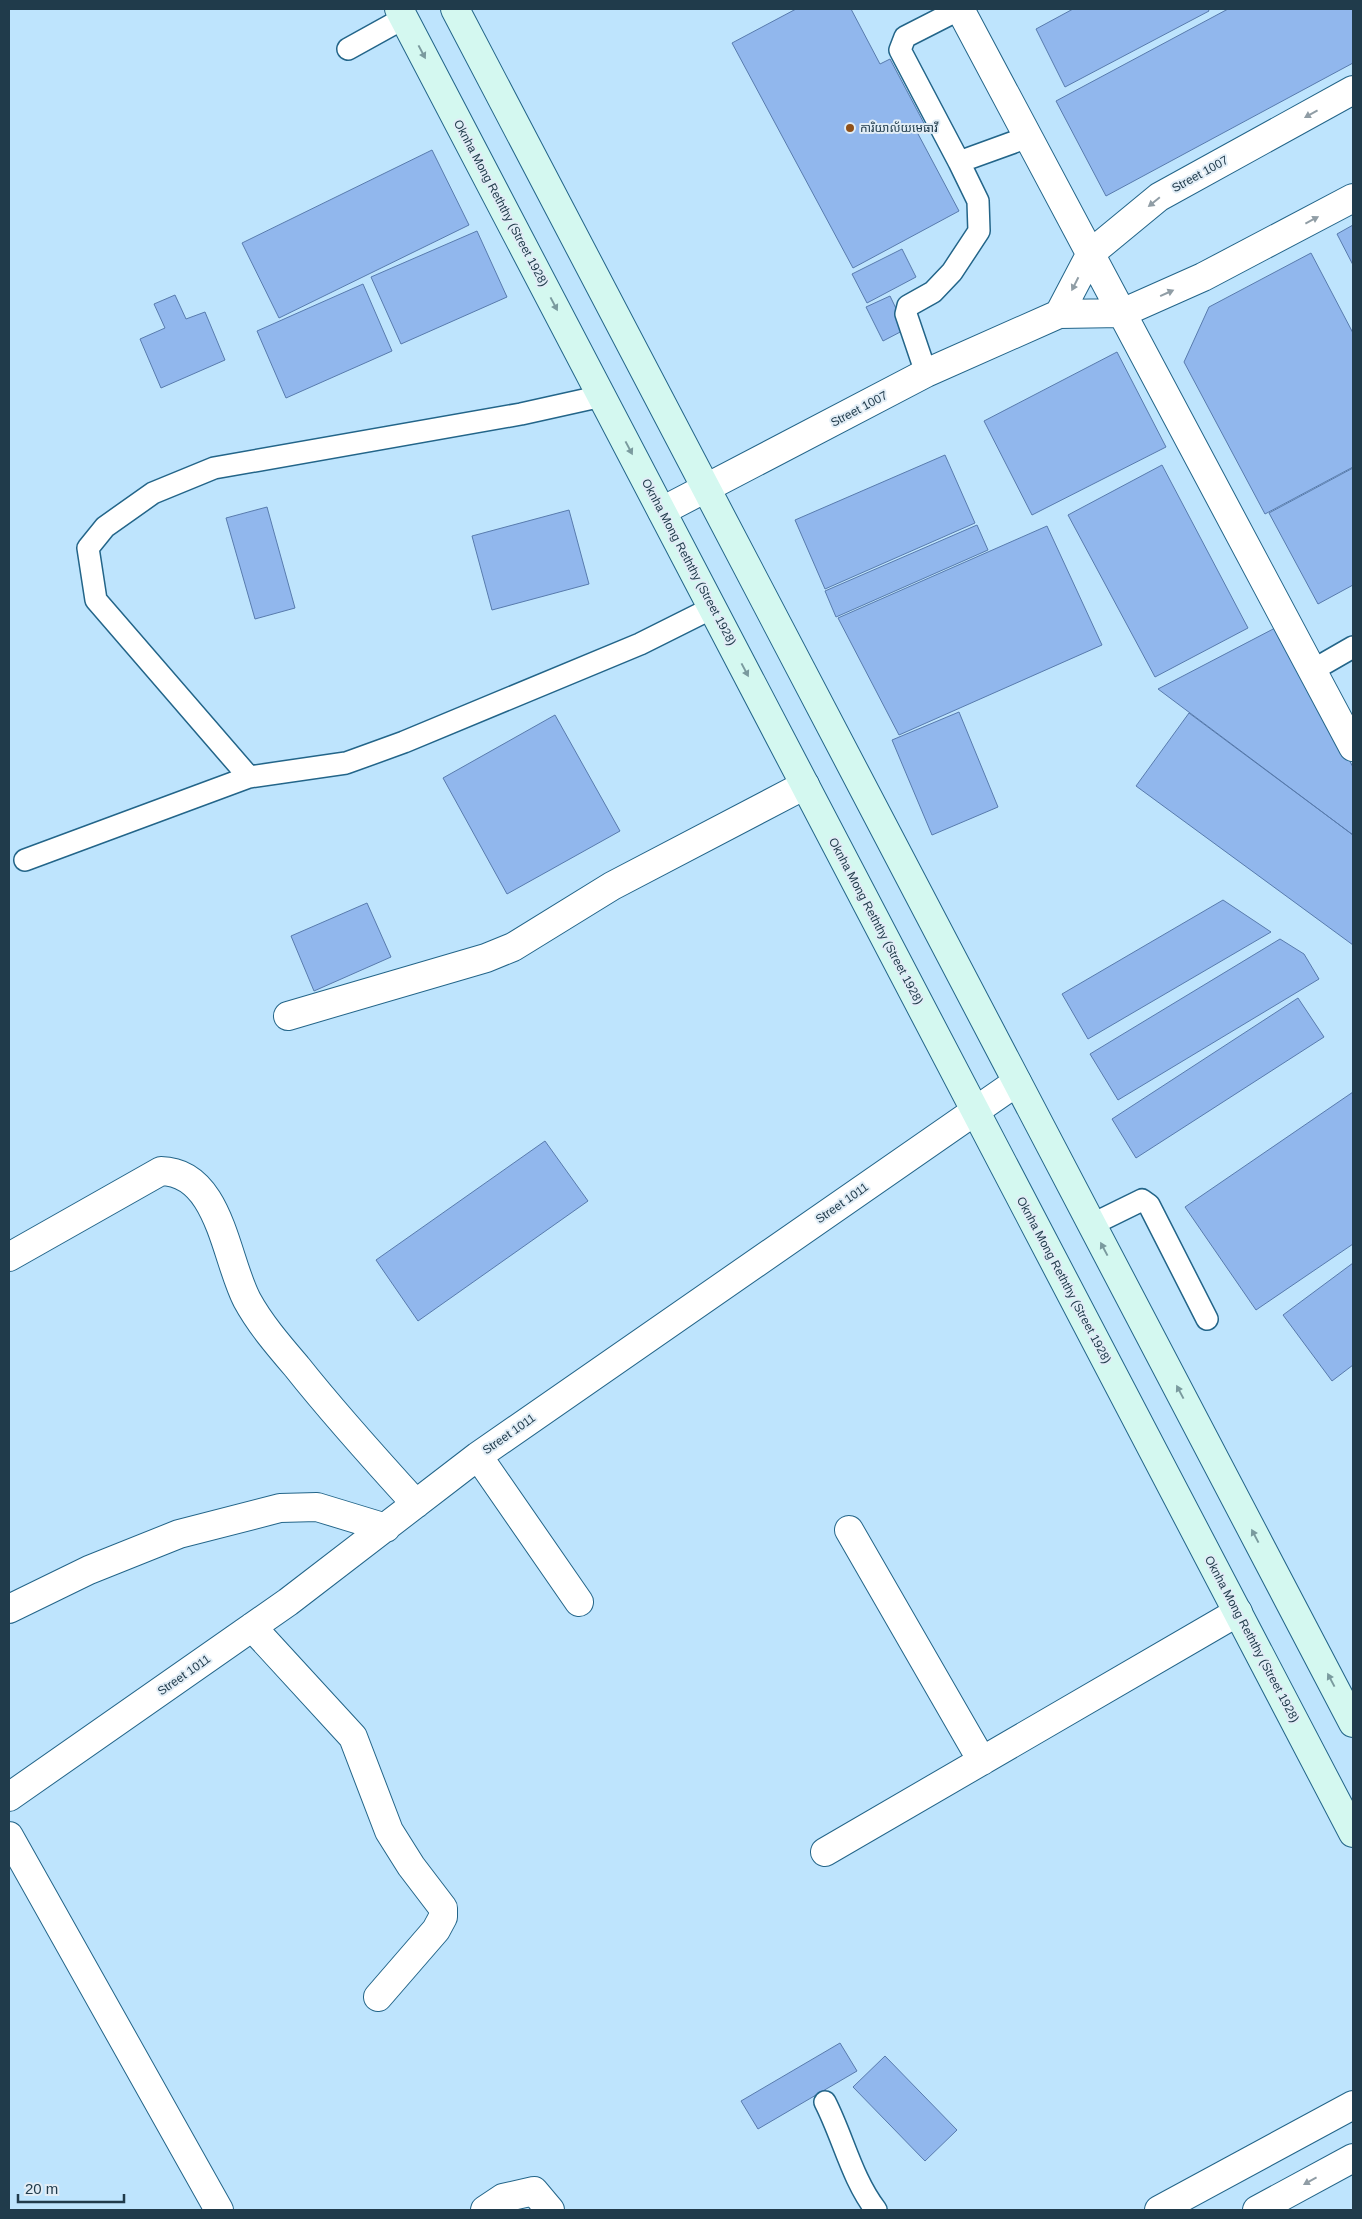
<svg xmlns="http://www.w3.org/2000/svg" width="1362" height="2219" font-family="Helvetica,'Noto Sans Khmer',sans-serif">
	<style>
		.building { fill: #91b7ed; stroke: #587bad }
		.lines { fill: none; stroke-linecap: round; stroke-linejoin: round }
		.lane-casing { stroke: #236589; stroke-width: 24 }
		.street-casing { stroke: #236589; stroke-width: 30 }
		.secondary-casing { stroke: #236589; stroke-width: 30 }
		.lane { stroke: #fff; stroke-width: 21 }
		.street { stroke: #fff; stroke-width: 28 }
		.secondary { stroke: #d4f8f0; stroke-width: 28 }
		.oneway { fill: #7a9a9e }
		.oneway2 { fill: #909da5 }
		.poi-dot { fill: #905119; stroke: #e1edf6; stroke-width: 2 }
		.labels { text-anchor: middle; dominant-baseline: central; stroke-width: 4; stroke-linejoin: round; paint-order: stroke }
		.poi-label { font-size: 12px; fill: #203b4b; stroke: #e1edf6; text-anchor: start }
		.street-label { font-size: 12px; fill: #203b4b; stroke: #e1edf6 }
	</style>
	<rect width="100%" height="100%" fill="#bee4fd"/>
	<!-- building -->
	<path class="building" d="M796,9H851L880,64L890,59L926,127L917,132L959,211L853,268L732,43Z
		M1073,9H1208L1209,11L1065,87L1036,29Z
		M1228,9H1353V63L1106,196L1056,101Z
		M432,150L469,225L279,318L242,243Z
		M1353,225V265L1337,234Z
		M477,231L507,297L401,344L371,277Z
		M902,249L916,277L867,303L852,274Z
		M1311,253L1353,333V467L1265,514L1184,362L1209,307Z
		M363,284L392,351L286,398L257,331Z
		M175,295L186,319L205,312L225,360L161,388L140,339L165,328L154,304Z
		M890,296L906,329L883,341L866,307Z
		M1117,352L1166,447L1032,515L984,421Z
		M945,455L975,523L825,589L795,520Z
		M1162,465L1248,628L1155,677L1068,515Z
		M1353,468V585L1318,604L1269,513Z
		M267,507L295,608L255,619L226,518Z
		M569,510L589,584L492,610L472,536Z
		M977,525L988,550L836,617L825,591Z
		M1047,526L1102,645L899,735L838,618Z
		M1277,627L1353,767V835L1158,689Z
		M959,712L998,807L932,835L892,740Z
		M1189,713L1353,835V945L1136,786Z
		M555,715L620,831L507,894L443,778Z
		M1223,900L1271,932L1088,1039L1062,994Z
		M367,903L391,957L314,991L291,936Z
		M1280,939L1304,954L1319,979L1118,1100L1090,1054Z
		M1298,998L1324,1037L1136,1158L1112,1119Z
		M1353,1092V1244L1256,1310L1185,1207Z
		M545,1141L588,1201L418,1321L376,1260Z
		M1353,1263V1365L1332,1381L1283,1315Z
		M840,2043L857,2071L758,2129L741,2101Z
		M885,2056L957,2130L925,2161L853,2087Z"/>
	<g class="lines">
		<defs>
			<path id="lane" d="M960,9L905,37L900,50L959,162L1028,137
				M348,49L404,18
				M926,373L906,314L908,306L933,292L952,272L979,231L978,201L959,162
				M1313,670L1353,647
				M249,777L96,600L88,548L105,527L153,493L214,468L521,414L602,396
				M25,860L249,777L346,763L404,742L640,644L712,608
				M1091,1225L1142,1200L1149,1205L1207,1319
				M825,2102C843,2137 852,2179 876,2210"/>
			<path id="street" d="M960,9L1353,747
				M1059,314L1091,253L1159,197L1353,90
				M662,511L926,373L1059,314L1122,313L1203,277L1353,198
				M288,1016L486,958L513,947L612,886L805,785
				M9,1257L161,1171C220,1172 225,1258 247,1300C260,1324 279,1346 297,1367C335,1415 375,1459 416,1504
				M478,1456L579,1602
				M849,1530L982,1761
				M9,1609L89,1570L179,1534L280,1508L317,1507L386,1528
				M252,1627L353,1737L389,1831L411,1866L443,1908V1917L436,1930L378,1997
				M9,1797L288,1602L478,1456L1017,1082
				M9,1836L219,2210
				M825,1852L1238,1612
				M485,2210L503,2198L534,2191L550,2210
				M1159,2210L1353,2105
				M1257,2210L1353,2158"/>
			<path id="secondary" d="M399,9L1353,1833
				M455,9L1353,1723"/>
		</defs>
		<!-- lane casing -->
		<use href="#lane" class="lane-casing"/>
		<!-- street casing -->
		<use href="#street" class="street-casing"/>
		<!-- secondary casing -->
		<use href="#secondary" class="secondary-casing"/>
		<!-- lane -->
		<use href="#lane" class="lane"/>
		<!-- street -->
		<use href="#street" class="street"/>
		<!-- secondary -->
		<use href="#secondary" class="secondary"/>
	</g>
	<!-- one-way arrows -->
	<defs><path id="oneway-solid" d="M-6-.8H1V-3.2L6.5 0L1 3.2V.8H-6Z" transform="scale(1.25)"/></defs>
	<g class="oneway">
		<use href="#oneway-solid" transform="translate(422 52) rotate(62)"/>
		<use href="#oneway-solid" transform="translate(554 304) rotate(62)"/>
		<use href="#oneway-solid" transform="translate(629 448) rotate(62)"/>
		<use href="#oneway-solid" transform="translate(745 670) rotate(62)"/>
		<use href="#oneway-solid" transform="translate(1104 1249) rotate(-118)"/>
		<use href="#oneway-solid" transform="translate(1180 1392) rotate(-118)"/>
		<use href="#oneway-solid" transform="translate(1255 1536) rotate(-118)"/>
		<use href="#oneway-solid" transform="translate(1331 1680) rotate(-118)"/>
	</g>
	<g class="oneway2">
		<use href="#oneway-solid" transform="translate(1311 114) rotate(151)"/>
		<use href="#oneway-solid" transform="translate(1154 202) rotate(141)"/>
		<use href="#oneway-solid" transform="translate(1312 220) rotate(-28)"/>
		<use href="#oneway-solid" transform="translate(1075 284) rotate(117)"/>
		<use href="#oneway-solid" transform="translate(1167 293) rotate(-24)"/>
		<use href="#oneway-solid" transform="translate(1310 2181) rotate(151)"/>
	</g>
	<!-- markers -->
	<circle class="poi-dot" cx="850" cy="128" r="5"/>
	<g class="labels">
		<!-- poi labels -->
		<g class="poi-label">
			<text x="860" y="128">ការិយាល័យមេធាវី</text>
		</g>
		<!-- street labels -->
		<g class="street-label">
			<text transform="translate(1200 174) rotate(-29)">Street 1007</text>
			<text transform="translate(501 203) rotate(62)">Oknha Mong Reththy (Street 1928)</text>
			<text transform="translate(859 409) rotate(-28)">Street 1007</text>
			<text transform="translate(689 562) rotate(62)">Oknha Mong Reththy (Street 1928)</text>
			<text transform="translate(876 921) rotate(62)">Oknha Mong Reththy (Street 1928)</text>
			<text transform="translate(842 1203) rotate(-35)">Street 1011</text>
			<text transform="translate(1064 1280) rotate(62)">Oknha Mong Reththy (Street 1928)</text>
			<text transform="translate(509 1434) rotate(-35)">Street 1011</text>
			<text transform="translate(1252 1639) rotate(62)">Oknha Mong Reththy (Street 1928)</text>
			<text transform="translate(184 1675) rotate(-35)">Street 1011</text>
		</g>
	</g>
	<!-- border -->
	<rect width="1362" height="2219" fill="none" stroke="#203b4b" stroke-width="20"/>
	<!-- scale -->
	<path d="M18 2194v8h106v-8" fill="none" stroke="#203b4b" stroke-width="2.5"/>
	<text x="25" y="2194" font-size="15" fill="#203b4b" stroke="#e1edf6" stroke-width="4" paint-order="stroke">20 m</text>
</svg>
